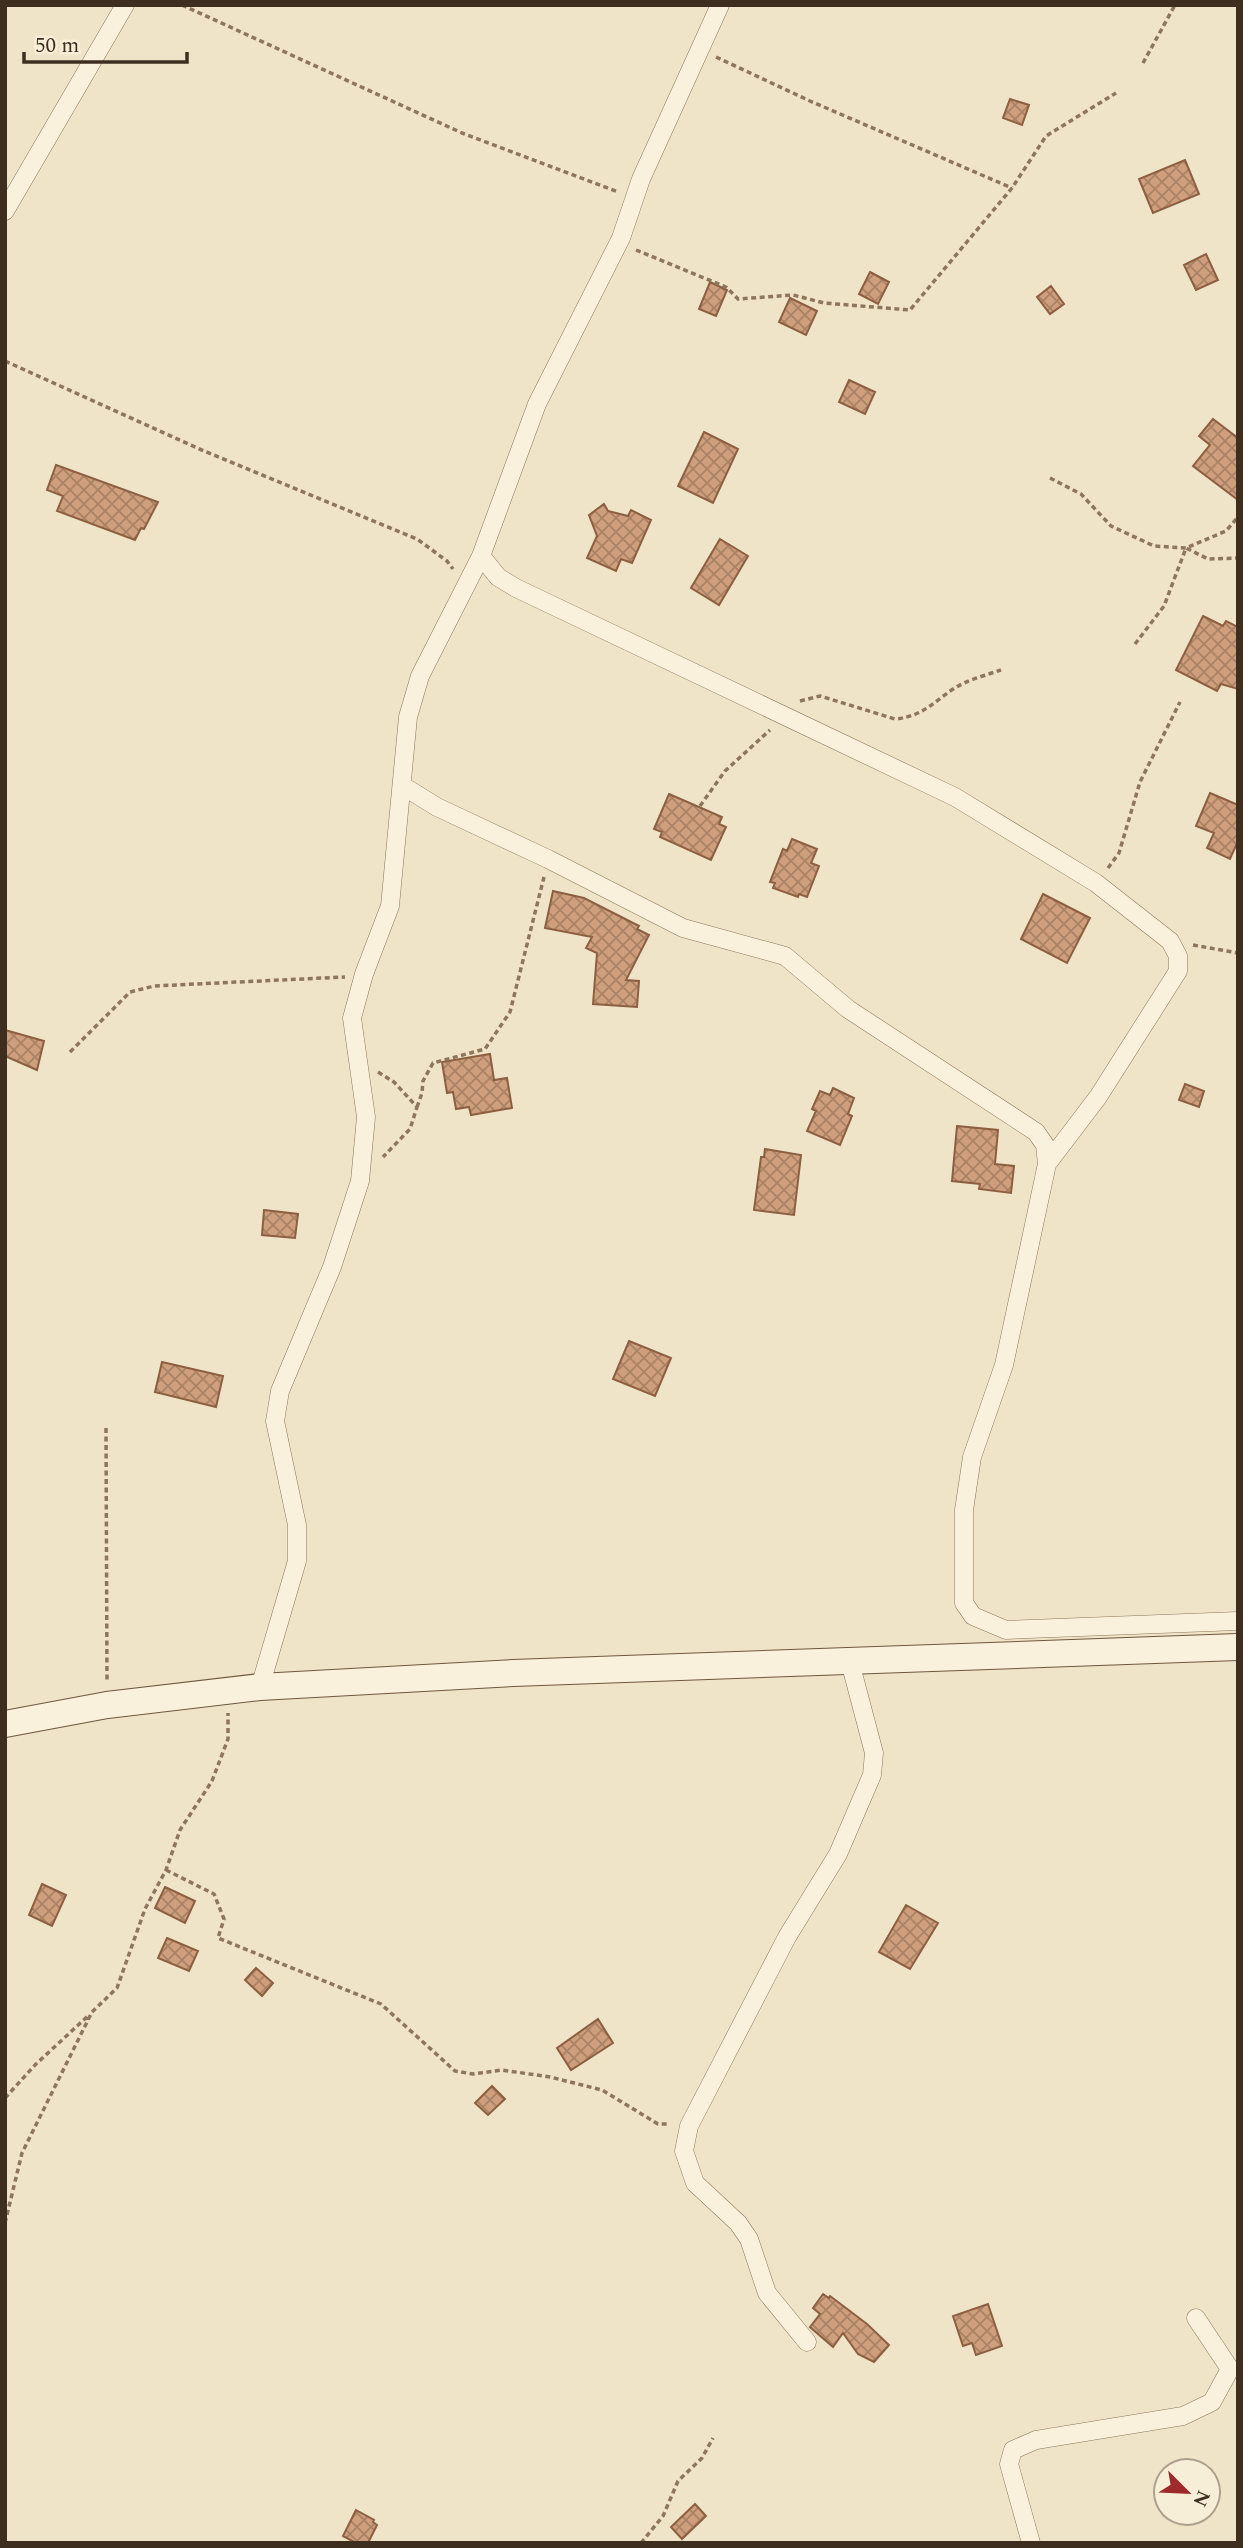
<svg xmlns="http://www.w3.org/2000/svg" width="1243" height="2548" font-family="Spectral,serif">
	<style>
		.building { fill: url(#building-cross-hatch); stroke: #8d5f41; stroke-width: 2 }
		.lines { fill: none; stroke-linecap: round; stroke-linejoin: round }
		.minor-casing { stroke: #8d765c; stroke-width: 19 }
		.secondary-casing { stroke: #6f573f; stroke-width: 28 }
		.path { stroke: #8d765c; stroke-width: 3.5; stroke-dasharray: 5 3.5; stroke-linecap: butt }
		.minor { stroke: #faf1dc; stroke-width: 18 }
		.secondary { stroke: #faf1dc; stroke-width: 26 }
	</style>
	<defs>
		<pattern id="building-cross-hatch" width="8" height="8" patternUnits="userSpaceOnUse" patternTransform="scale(1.75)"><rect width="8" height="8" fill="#cf9f7d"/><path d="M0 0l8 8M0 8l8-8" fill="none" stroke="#a98266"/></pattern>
	</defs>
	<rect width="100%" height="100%" fill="#f0e4c8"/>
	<!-- building -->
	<path class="building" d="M1010,99L1029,105L1022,125L1003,118Z
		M1185,160L1199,194L1153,213L1139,179Z
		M1206,254L1218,280L1196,290L1184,265Z
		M870,272L889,282L878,304L859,294Z
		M710,282L727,290L716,316L699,309Z
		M1051,286L1064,304L1050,314L1037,297Z
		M790,298L817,311L806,335L779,322Z
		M849,380L875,392L865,414L839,402Z
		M1213,419L1238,438V500L1193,466L1210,445L1199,436Z
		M704,432L738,449L713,503L678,486Z
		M56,465L158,502L144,529L141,528L135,540L57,511L63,496L47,490Z
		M604,504L608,511L628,516L631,510L651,520L632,563L621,559L616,571L587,558L597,536L589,515Z
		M720,539L748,556L719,605L691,588Z
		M1203,616L1223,626L1226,621L1238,627V689L1221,684L1217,691L1176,670Z
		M1210,793L1238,805V841L1230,859L1207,848L1214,833L1196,826Z
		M669,794L722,817L719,824L726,827L711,860L660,837L662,832L654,829Z
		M792,839L817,849L811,863L819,866L807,897L799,894L798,897L773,888L775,883L770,882L783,849L787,851Z
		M553,891L584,898L639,926L637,929L649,935L626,980L639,981L637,1007L593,1004L597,953L586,948L592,937L545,928Z
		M1043,894L1090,918L1067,963L1021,939Z
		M5,1030L44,1041L37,1070L5,1056Z
		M490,1054L494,1080L507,1078L512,1108L471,1115L469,1107L456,1109L453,1092L447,1093L442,1062Z
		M1185,1084L1204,1091L1199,1107L1179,1100Z
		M833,1088L854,1098L848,1114L852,1116L840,1145L807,1131L816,1111L812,1109L820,1091L830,1095Z
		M957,1126L998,1130L995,1164L1014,1166L1011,1193L979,1189L980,1184L952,1181Z
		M765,1149L801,1155L794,1215L754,1210L761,1157H764Z
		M264,1210L298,1214L295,1238L262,1235Z
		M629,1341L671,1358L655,1396L613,1379Z
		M162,1362L223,1376L216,1407L155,1392Z
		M42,1884L66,1895L52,1926L29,1915Z
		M165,1887L195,1901L185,1923L155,1908Z
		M906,1905L938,1923L910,1969L879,1952Z
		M167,1938L198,1951L189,1971L158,1958Z
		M256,1968L273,1983L262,1996L245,1980Z
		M598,2019L613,2043L571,2070L557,2048Z
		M492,2086L505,2099L488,2115L475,2103Z
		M823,2294L829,2298L830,2296L867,2324L889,2345L874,2362L858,2354L843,2333L833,2347L810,2327L820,2314L813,2308Z
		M988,2304L1002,2346L976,2355L972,2343L963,2346L953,2316Z
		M695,2504L706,2516L682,2539L671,2527Z
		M356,2510L374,2520L373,2522L377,2525L368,2543H356L343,2536Z"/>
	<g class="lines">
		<defs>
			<path id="minor" d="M5,211L125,5
				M481,556L498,577L516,588L955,797L1096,883L1170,941L1178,956V971L1098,1097L1047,1164
				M403,786L437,807L548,859L683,928L785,956L848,1009L1036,1132L1045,1145L1047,1164L1004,1365L972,1457L964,1510V1603L973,1616L1006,1630L1238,1621
				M260,1687L297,1561V1525L275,1421L280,1391L332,1267L360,1181L366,1117L352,1018L364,974L390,906L408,717L420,676L481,556L537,404L621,238L641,179L720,5
				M807,2342L767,2293L749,2239L738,2223L695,2183L684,2151L689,2126L787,1937L838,1854L872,1775L874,1753L850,1662
				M1031,2543L1009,2464L1013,2450L1036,2440L1183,2416L1212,2402L1230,2369L1196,2318"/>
			<path id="secondary" d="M5,1724L107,1705L260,1687L513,1673L1238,1647"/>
		</defs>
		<!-- minor casing -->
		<use href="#minor" class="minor-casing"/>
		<!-- secondary casing -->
		<use href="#secondary" class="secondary-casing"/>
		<!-- path -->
		<path class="path" d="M182,5L462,133L618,192
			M716,57L810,101L1012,188
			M1143,63L1175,5
			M636,250L726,287L738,299L793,295L824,303L910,310L1012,188L1046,136L1116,93
			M5,361L204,451L417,539L447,561L453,569
			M1050,478L1081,494L1111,526L1154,546L1186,548L1226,531L1238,517
			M1135,644L1164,606L1186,548L1208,559L1238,558
			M800,701L820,696L895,719C928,716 937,696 964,683C975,678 989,674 1001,670
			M700,806L725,771L770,730
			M1108,868L1119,853L1140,782L1180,702
			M1193,945L1238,953
			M70,1052L130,992L154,986L345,977
			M378,1072L394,1082L417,1107L410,1129L383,1157
			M417,1107L422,1093L423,1081L433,1063L485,1049L510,1012L544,877
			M106,1428L107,1682
			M166,1870L214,1894L224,1919L218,1938L381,2004L455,2071L473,2074L502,2070L550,2077L602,2090L658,2124H669
			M5,2098L36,2064L88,2016
			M5,2223L22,2153L92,2012L117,1988L145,1909L166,1870L180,1830L212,1781L228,1739V1713
			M641,2543L663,2516L678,2481L702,2458L713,2438"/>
		<!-- minor -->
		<use href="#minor" class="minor"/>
		<!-- secondary -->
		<use href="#secondary" class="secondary"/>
	</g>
	<!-- border -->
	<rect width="1243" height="2548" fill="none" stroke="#3d2e20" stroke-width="14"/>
	<!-- north arrow -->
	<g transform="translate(1187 2492) rotate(114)"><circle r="33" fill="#f7eed8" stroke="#ada18e" stroke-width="2"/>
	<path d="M0-5L12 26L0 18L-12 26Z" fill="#9e2a2b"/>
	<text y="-10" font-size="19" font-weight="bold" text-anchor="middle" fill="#3d2e20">N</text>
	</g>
	<!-- scale -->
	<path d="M24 52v10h163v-10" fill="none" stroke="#3d2e20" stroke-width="3.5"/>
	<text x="35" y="52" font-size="21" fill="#3d2e20" stroke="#f7eed8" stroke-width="5" paint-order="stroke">50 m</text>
</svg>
